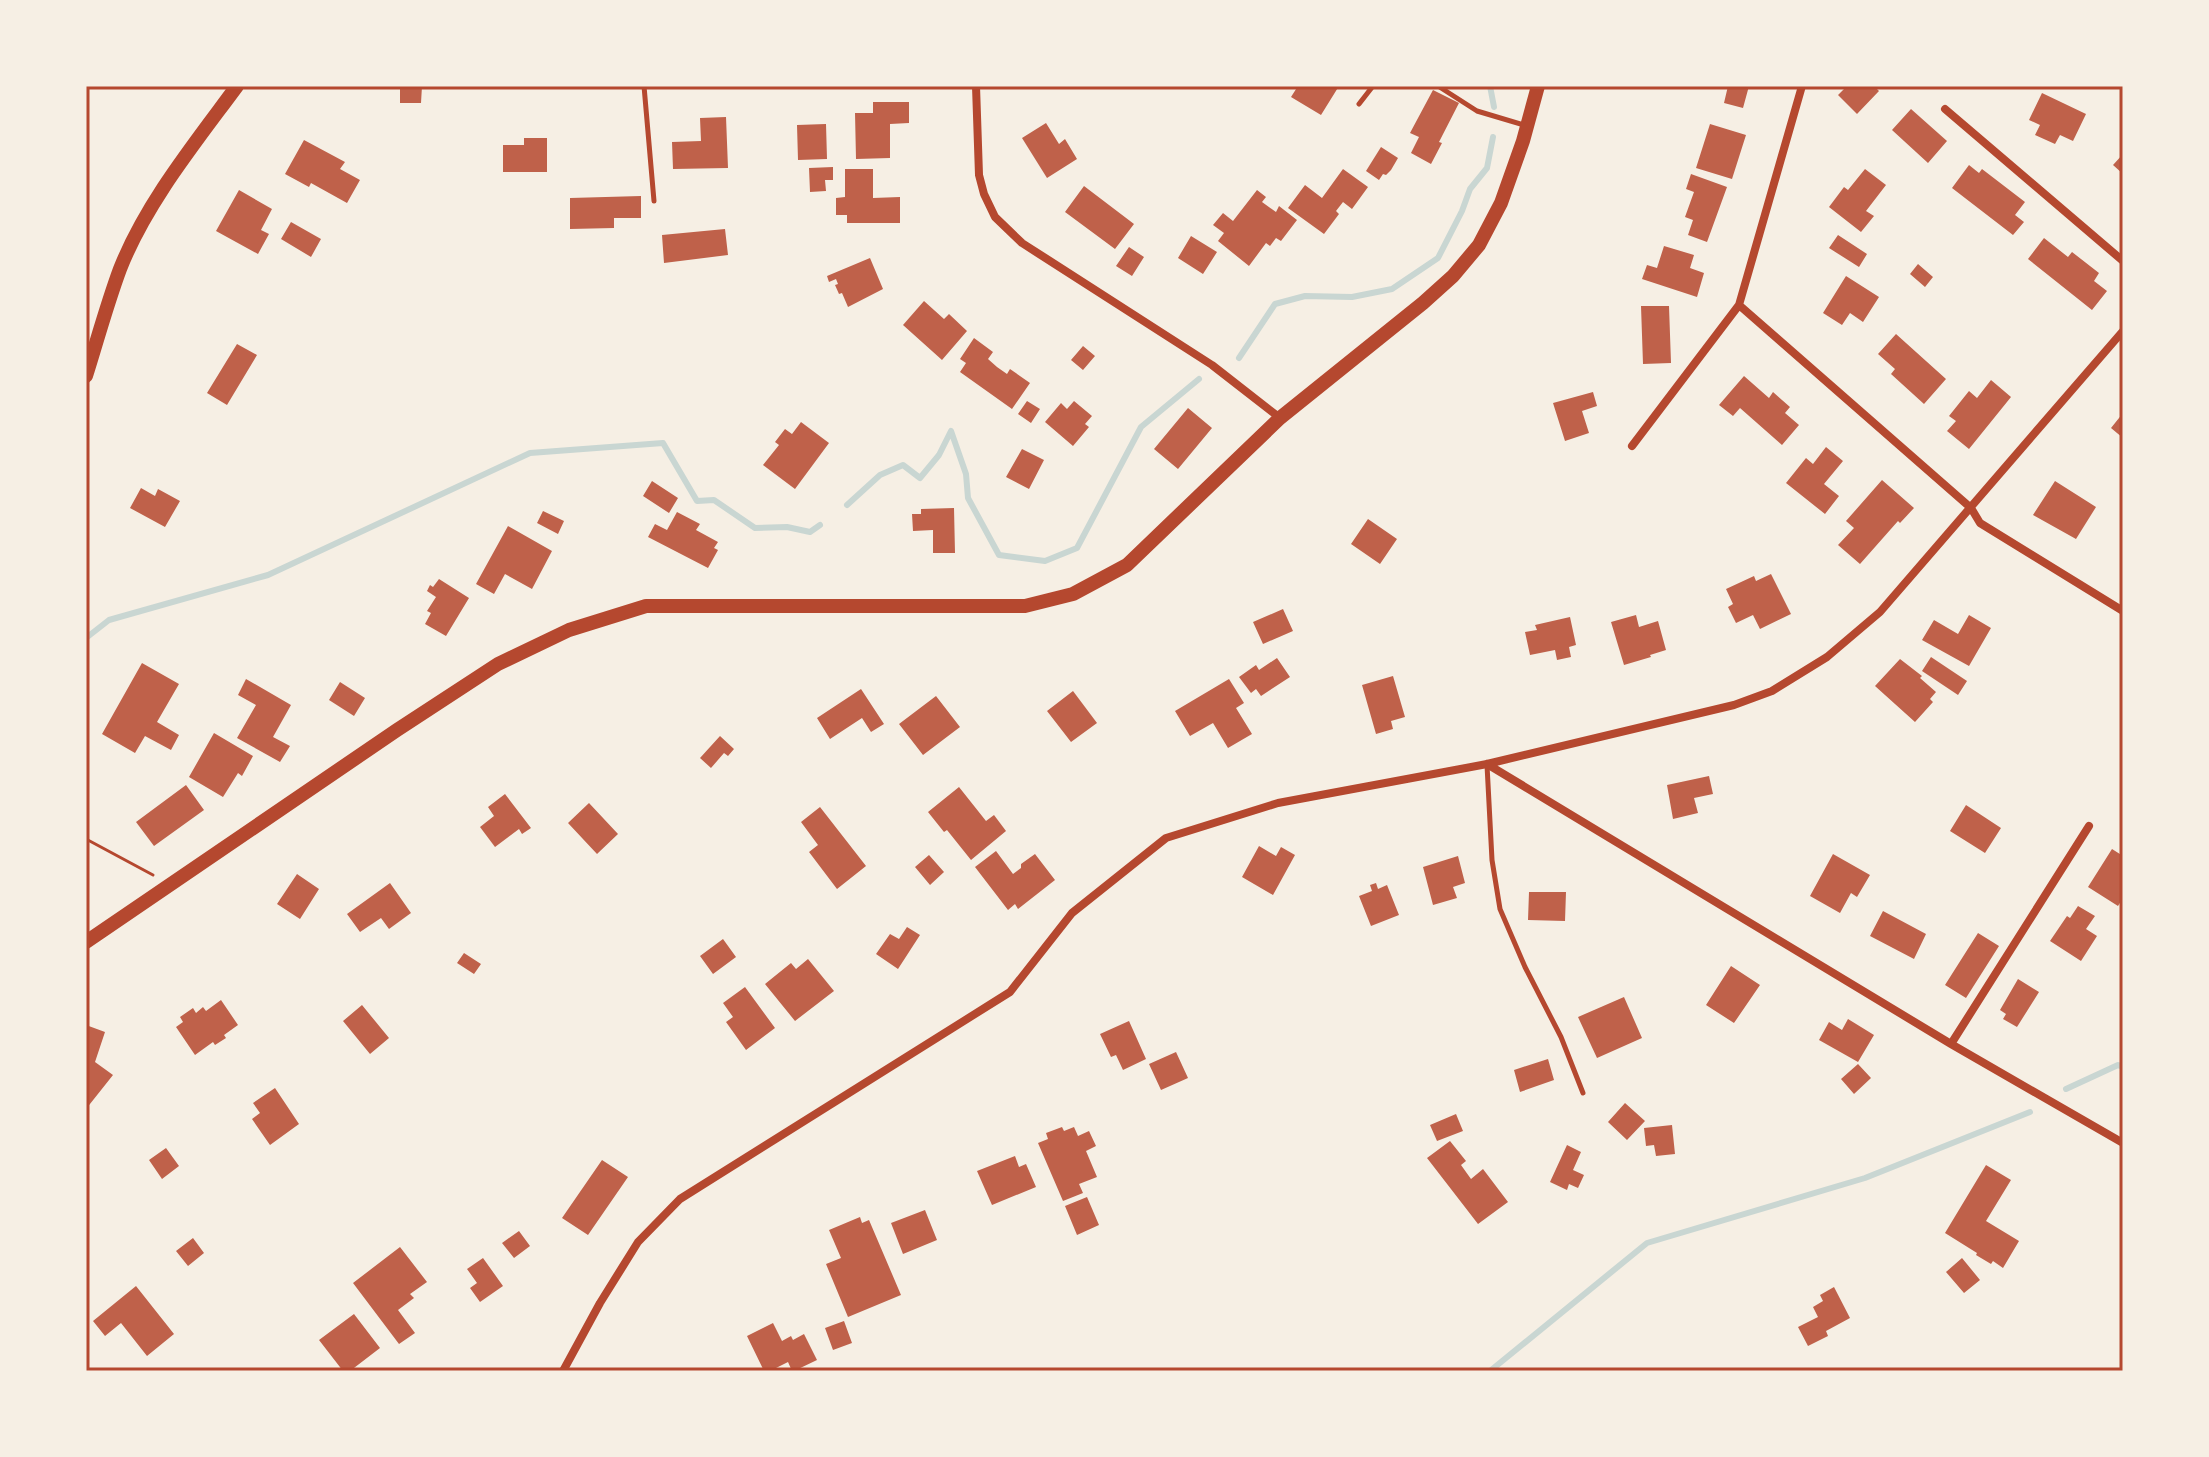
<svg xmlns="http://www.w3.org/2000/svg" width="2209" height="1457" font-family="Helvetica,sans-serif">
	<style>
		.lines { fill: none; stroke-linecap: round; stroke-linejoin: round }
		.stream { stroke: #c9d6d2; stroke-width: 6 }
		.building { fill: #bf614a }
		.path { stroke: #b5482f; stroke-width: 3 }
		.service { stroke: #b5482f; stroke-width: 5 }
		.minor { stroke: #b5482f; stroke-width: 8 }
		.tertiary { stroke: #b5482f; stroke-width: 14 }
		.secondary { stroke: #b5482f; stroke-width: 14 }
		.neatline { fill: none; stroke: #b5482f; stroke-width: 3 }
	</style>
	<rect width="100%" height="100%" fill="#f6efe4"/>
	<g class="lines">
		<!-- stream -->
		<path class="stream" d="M1490,86L1494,107
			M1239,358L1275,304L1305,296L1352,297L1392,289L1438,258L1462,211L1470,189L1487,168L1493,137
			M847,505L880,475L903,465L920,478L939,455L951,431L966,474L968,498L999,555L1045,561L1077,548L1141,427L1199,379
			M86,638L109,620L268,575L530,453L663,443L697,501L714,500L755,528L787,527L810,532L820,525
			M2066,1089L2118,1065L2123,1067
			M1490,1371L1647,1243L1865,1178L2030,1112"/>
	</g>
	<!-- building -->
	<path class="building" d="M400,86H422L421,103H400Z
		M1298,86H1339L1321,115L1291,97Z
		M1728,86H1749L1743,108L1724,103Z
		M1843,86H1874L1879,91L1857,114L1838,95L1845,88Z
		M1433,90L1459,103L1439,142L1442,143L1431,164L1411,153L1419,137L1410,133Z
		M2042,93L2086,114L2073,141L2060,135L2055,144L2035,135L2040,125L2029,120Z
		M873,102H909V123L890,124V158L856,159L855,113H873Z
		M1911,109L1947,141L1928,163L1892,130Z
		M726,117L728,168L673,169L672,142L701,141L700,118Z
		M1046,123L1059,144L1065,139L1077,159L1047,178L1022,138Z
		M826,124L827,159L798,160L797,125Z
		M1710,124L1746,135L1732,179L1696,168Z
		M524,138H547V172H503V145H524Z
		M304,140L345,162L340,169L360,180L347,203L311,183L309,187L285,174Z
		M1381,147L1398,158L1391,170L1386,175L1383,174L1379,180L1366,171Z
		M2123,154V174L2113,165Z
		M1969,165L1979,173L1982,169L2025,202L2015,215L2024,222L2013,235L1952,188Z
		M833,167V180H825L826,191L810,192L809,168Z
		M845,169H873V198L900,197V223H847V215H836V198L845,197Z
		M1343,169L1368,187L1352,209L1343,202L1336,211L1339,214L1324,234L1288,208L1305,185L1322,198Z
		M1865,169L1886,185L1866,211L1874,216L1861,232L1829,207L1844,187L1848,190Z
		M1691,174L1727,187L1707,242L1688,235L1693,220L1685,217L1694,192L1686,189Z
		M1084,186L1134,224L1115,249L1065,212Z
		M239,190L272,209L261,230L269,234L258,254L216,231Z
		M1257,190L1266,197L1262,202L1276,212L1279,206L1297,220L1281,241L1276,238L1270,246L1266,243L1249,266L1218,241L1224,233L1213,225L1223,213L1233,221Z
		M641,196V218H614V228L570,229V198Z
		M291,222L321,239L311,257L281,239Z
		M725,229L728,255L664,263L662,235Z
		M1838,235L1867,254L1859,267L1829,248Z
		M1191,236L1217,252L1203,274L1178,258Z
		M2044,238L2068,257L2072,252L2099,273L2094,281L2107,291L2092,310L2028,259Z
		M1664,246L1694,255L1690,268L1704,273L1697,297L1642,279L1647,265L1657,268Z
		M1129,247L1144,257L1132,276L1116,266Z
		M870,258L883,289L848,307L842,293L839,294L835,285L838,284L836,279L829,282L827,276Z
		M1918,264L1933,277L1925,287L1910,274Z
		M1846,276L1879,297L1863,322L1850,313L1842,325L1823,313Z
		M924,301L944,319L949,314L967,331L942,360L903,325Z
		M1641,306H1669L1671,363L1643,364Z
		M1896,334L1946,379L1924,404L1891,374L1895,369L1878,354Z
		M974,338L993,352L988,359L997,367L1007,374L1010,369L1030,383L1012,409L960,372L966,363L960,359Z
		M237,344L257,355L227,405L207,393Z
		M1083,346L1095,356L1083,370L1071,360Z
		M1744,376L1769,398L1773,392L1790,407L1785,413L1799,425L1782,445L1740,408L1733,416L1719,405Z
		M1991,380L2011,397L1969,449L1947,431L1956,421L1949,416L1969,391L1977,398Z
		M1593,392L1597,406L1582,411L1589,433L1565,441L1553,403Z
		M1027,401L1040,409L1031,423L1018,414Z
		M1074,401L1092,416L1085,424L1089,427L1073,446L1045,422L1061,403L1067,409Z
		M1188,408L1212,428L1178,469L1154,449Z
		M2123,413V438L2111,428Z
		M801,422L829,443L795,489L763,465L779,445L775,442L785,429L792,434Z
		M1826,447L1843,461L1824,484L1839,496L1825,514L1786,483L1806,458L1813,464Z
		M1022,449L1044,460L1029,489L1006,477Z
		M1882,480L1914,508L1900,523L1898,521L1860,564L1838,545L1854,528L1846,521Z
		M652,481L678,498L669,513L643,496Z
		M2055,481L2096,507L2076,539L2033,515Z
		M141,488L155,496L158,489L180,501L165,527L130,508Z
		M954,508L955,553H933V530L913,531L912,514H921V509Z
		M543,511L564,521L558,534L537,523Z
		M677,512L700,524L696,530L718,542L714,548L718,550L708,568L648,537L655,524L667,530Z
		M1368,519L1397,539L1380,564L1351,544Z
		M508,526L552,551L532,589L505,574L494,594L476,584Z
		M1771,574L1791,614L1760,629L1753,615L1736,623L1728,607L1733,604L1726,589L1754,576L1756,581Z
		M439,579L469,598L446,636L425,624L431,613L427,611L436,597L427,591L430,585L433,587Z
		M1283,609L1293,631L1263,644L1253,622Z
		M1636,615L1639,627L1658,621L1666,650L1650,655L1651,657L1624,665L1611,622Z
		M1969,615L1991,628L1969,666L1922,640L1934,620L1958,634Z
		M1570,617L1576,645L1569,647L1571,657L1557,660L1555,650L1530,655L1525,632L1537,630L1535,625Z
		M1931,657L1967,681L1958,695L1922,671Z
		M1277,658L1290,677L1261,696L1256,689L1251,693L1239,677L1256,665L1259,670Z
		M1900,659L1922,676L1920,678L1936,692L1930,699L1933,702L1915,722L1875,686Z
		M142,663L179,684L157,722L179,735L171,750L145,736L135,753L102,734Z
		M1393,676L1405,717L1391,721L1393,729L1376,734L1362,685Z
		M246,679L291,705L273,737L290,746L280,762L237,738L256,705L238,695Z
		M1229,679L1244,703L1236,708L1252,734L1228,748L1213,723L1190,736L1175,711Z
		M340,682L365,698L354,716L329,700Z
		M861,689L884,724L871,732L862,718L830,739L817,718Z
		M1073,691L1097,723L1071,742L1047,711Z
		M936,696L960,727L923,755L899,724Z
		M214,733L253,756L242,776L238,773L223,797L189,777Z
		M720,736L734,749L728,756L724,753L711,768L700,758Z
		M1709,776L1713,794L1694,798L1698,813L1673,819L1667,785Z
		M186,785L204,810L154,846L136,822Z
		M959,787L986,821L994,815L1006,831L971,860L947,830L944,832L928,812Z
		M505,794L531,828L522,834L519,829L495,847L480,827L494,816L488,807Z
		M589,803L618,834L597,854L568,823Z
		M1966,805L2001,828L1985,853L1950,831Z
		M820,807L866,866L837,889L809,852L818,845L801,822Z
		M1259,846L1276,856L1281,847L1295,855L1273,895L1242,877Z
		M2112,849L2123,856V898L2118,906L2088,887Z
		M996,851L1013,874L1021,868V864L1035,854L1055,880L1018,909L1015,904L1008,910L975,867Z
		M1833,854L1870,875L1857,897L1851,893L1840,913L1810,896Z
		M929,855L944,872L930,885L915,867Z
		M1458,856L1465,883L1453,887L1457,898L1433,905L1423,867Z
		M297,874L319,889L300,919L277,904Z
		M390,883L411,913L389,929L381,918L360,932L347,914Z
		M1376,883L1378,889L1387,885L1399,915L1371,926L1359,896L1372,891L1370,885Z
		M1529,892H1566L1565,921L1528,920Z
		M2078,906L2095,916L2086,929L2097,936L2081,961L2050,941L2067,916L2070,918Z
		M1883,911L1926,934L1914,959L1870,936Z
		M907,927L920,935L898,969L876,954L890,934L899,939Z
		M1978,933L1999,946L1966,998L1945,985Z
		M723,939L736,957L713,974L700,956Z
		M464,953L481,964L474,974L457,963Z
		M808,959L834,991L795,1021L765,984L791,963L796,969Z
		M1731,966L1760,985L1734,1023L1706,1005Z
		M2018,979L2039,992L2017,1027L2003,1019L2006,1014L2000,1010Z
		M745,987L775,1028L746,1050L726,1022L733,1017L723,1003Z
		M1624,997L1642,1038L1597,1058L1578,1017Z
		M221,1000L238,1025L224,1035L226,1038L215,1045L213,1042L195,1055L176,1027L183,1022L180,1017L193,1008L196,1013L203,1007L206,1011Z
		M362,1005L389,1038L370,1054L343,1021Z
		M1848,1019L1874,1035L1858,1062L1819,1040L1829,1022L1842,1030Z
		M1129,1021L1146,1059L1123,1070L1116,1055L1111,1057L1100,1034Z
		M86,1025L105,1032L95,1062L113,1075L86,1109Z
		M1176,1052L1188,1078L1161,1090L1149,1064Z
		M1548,1059L1554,1080L1520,1092L1514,1070Z
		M1858,1064L1871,1078L1854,1094L1841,1079Z
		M275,1088L299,1124L270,1145L252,1119L260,1113L253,1103Z
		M1625,1103L1645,1121L1627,1140L1608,1122Z
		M1456,1114L1463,1131L1437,1141L1430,1125Z
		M1672,1125L1675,1154L1656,1156L1654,1145L1646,1146L1644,1128Z
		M1062,1127L1064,1131L1074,1127L1078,1136L1089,1131L1096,1146L1086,1151L1097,1177L1079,1184L1083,1193L1063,1201L1038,1143L1048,1139L1046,1133Z
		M1450,1141L1466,1161L1461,1165L1471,1179L1483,1169L1508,1202L1478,1224L1427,1158Z
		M1567,1145L1581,1152L1573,1170L1584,1175L1578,1188L1569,1184L1567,1190L1550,1182Z
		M166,1148L179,1166L162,1179L149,1160Z
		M1015,1156L1019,1167L1026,1164L1036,1187L992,1205L977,1171Z
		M602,1160L628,1177L588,1235L562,1218Z
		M1986,1165L2011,1180L1986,1221L2019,1241L2003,1268L1993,1261L1991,1264L1976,1255L1977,1253L1945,1233Z
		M1087,1197L1099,1225L1077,1235L1065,1206Z
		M925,1210L937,1240L903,1254L891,1223Z
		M860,1217L862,1223L869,1220L901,1295L848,1317L826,1264L841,1258L829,1230Z
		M519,1231L530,1246L514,1258L502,1243Z
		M193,1238L204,1253L188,1266L176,1251Z
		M400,1247L427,1282L410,1294L414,1298L398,1310L415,1333L399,1344L353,1283Z
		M483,1258L503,1286L480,1302L470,1288L477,1283L467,1269Z
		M1962,1258L1980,1280L1964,1293L1946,1272Z
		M136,1286L174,1334L147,1356L121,1323L105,1336L93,1321Z
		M1834,1287L1850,1318L1826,1331L1828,1336L1808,1346L1798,1327L1818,1317L1813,1307L1823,1301L1820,1295Z
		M354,1314L380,1348L350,1371H343L319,1340Z
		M844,1321L852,1343L833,1350L825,1328Z
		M773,1323L782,1341L791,1336L793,1340L804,1334L817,1360L794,1371H792L788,1362L770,1371H764L747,1336Z"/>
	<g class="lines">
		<!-- path -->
		<path class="path" d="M86,839L153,875"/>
		<!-- service -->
		<path class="service" d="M644,86L654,201
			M1438,86L1477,111L1527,126
			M1359,104L1373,86
			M1487,765L1492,860L1500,909L1525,967L1561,1037L1583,1093"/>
		<!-- minor -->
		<path class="minor" d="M976,86L979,175L984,194L995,217L1022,243L1212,365L1280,418
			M1945,109L2123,261
			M1739,305L1971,508L1980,523L2123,611
			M1632,446L1739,305L1802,86
			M1487,764L1951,1044L2123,1143
			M1951,1044L2089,826
			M563,1371L600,1303L638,1242L680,1199L1010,992L1072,913L1166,838L1278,803L1487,764L1734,705L1772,691L1827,657L1880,612L2123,331"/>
		<!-- tertiary -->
		<path class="tertiary" d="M86,942L397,730L498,664L569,630L646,606H1025L1073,594L1127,565L1280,418L1423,303L1453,276L1479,245L1501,203L1523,141L1538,86"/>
		<!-- secondary -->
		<path class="secondary" d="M86,376C97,341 107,304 120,269C146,203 195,143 237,86"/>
	</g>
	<!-- border -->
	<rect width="2209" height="1457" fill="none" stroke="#f6efe4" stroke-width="176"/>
	<rect x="88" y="88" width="2033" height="1281" class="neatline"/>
</svg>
